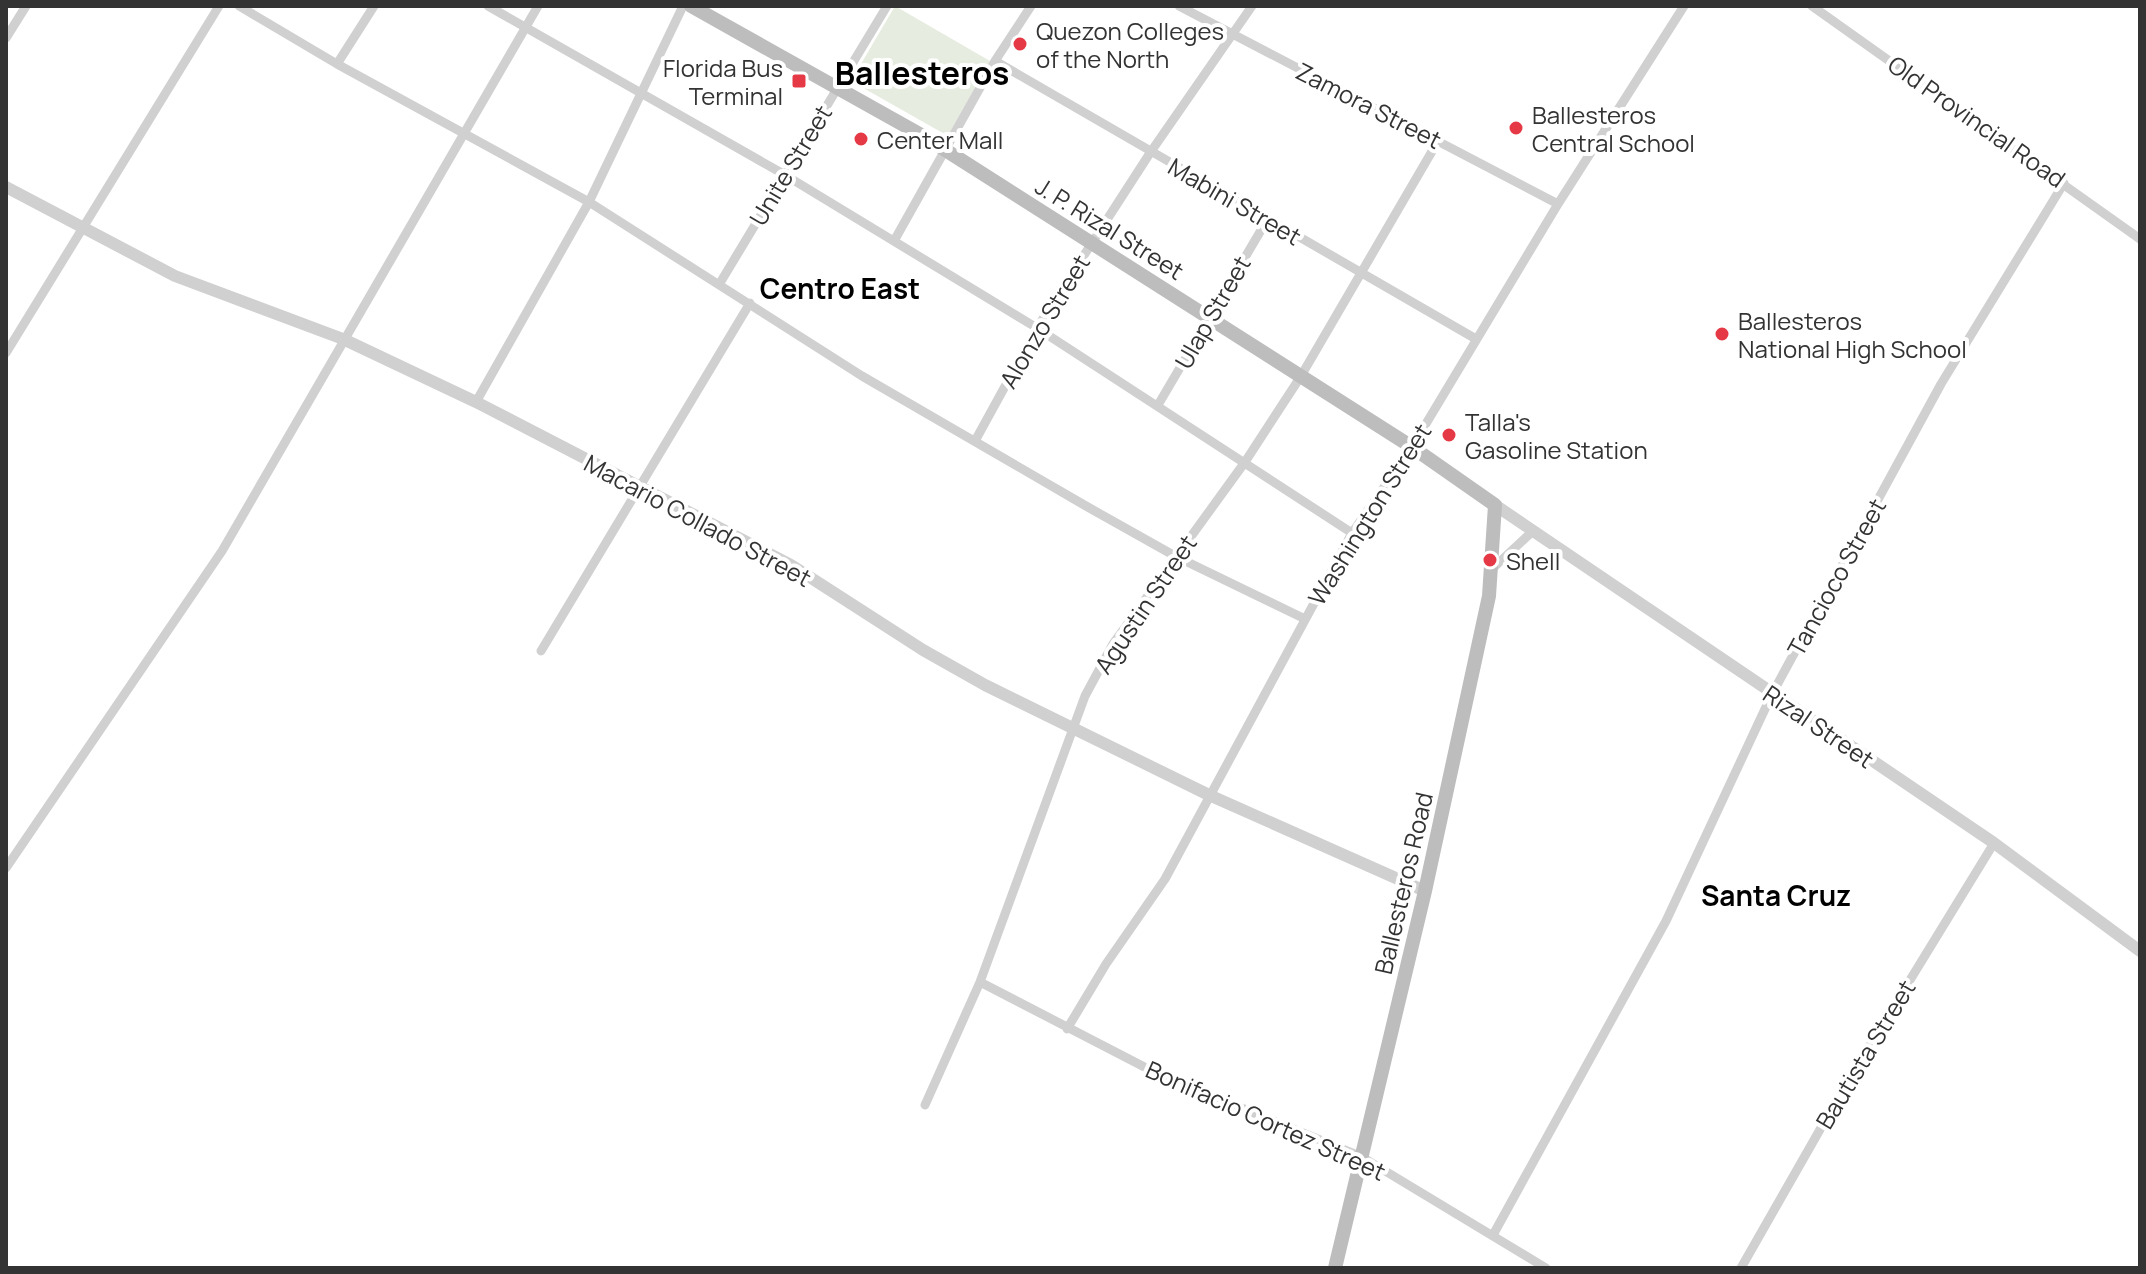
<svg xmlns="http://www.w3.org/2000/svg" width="2146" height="1274" font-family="Manrope,sans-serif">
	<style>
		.green { fill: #e6ecdf }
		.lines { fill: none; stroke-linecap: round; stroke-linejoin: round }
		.minor { stroke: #d0d0d0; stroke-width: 9 }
		.tertiary { stroke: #d0d0d0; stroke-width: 12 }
		.secondary { stroke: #bdbdbd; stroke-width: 14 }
		.poi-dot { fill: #e63946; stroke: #fff; stroke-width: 3 }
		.labels { text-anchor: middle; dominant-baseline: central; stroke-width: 8; stroke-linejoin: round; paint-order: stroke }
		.poi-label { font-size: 24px; fill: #333; stroke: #fff; text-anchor: start }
		.street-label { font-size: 24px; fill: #333; stroke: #fff }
		.quarter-label { font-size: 28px; font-weight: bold; fill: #000; stroke: #fff }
		.district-label { font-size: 32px; font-weight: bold; fill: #000; stroke: #fff }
	</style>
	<rect width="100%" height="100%" fill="#fff"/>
	<!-- green -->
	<path class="green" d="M895,6L990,61L948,136L851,81Z"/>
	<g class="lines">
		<!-- minor -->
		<path class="minor" d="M239,6L337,64L589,202L862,376L1086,506L1175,556L1303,618
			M488,6L785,175L1037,328L1352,533
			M1179,6L1558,204
			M1812,6L2140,239
			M6,38L26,6
			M995,61L1476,339
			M337,64L374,6
			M894,241L995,61L1031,6
			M720,283L887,6
			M6,353L219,6
			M476,402L589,202L683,6
			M1158,405L1267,220
			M975,441L1037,328L1150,153L1252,6
			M1492,569L1533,531
			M541,651L750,303
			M6,868L222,551L538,6
			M980,982L1156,1073L1362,1157L1546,1268
			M1067,1029L1106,964L1165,879L1352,533L1412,447L1558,204L1684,6
			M925,1105L980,982L1085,696L1113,644L1245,462L1301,376L1438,141
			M1493,1235L1666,921L1772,694L1941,384L2064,183
			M1741,1268L1842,1091L1994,843"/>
		<!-- tertiary -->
		<path class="tertiary" d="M6,187L175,276L343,339L476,402L791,565L923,650L985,685L1209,795L1425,891
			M1495,505L1994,843L2140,951"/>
		<!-- secondary -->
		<path class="secondary" d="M691,6L925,137L1412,447L1495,505L1489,596L1425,891L1335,1268"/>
	</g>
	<!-- markers -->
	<g class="poi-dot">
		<circle cx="1020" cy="44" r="8"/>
		<rect x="791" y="73" width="16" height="16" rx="4"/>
		<circle cx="1516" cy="128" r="8"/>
		<circle cx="861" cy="139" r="8"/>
		<circle cx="1722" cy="334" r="8"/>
		<circle cx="1449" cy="435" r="8"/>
		<circle cx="1490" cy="560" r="8"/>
	</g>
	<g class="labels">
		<!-- poi labels -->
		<g class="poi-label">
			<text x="1036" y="30">Quezon Colleges<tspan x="1036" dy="28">of the North</tspan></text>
			<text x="783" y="67" text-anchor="end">Florida Bus<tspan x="783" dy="28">Terminal</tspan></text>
			<text x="1532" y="114">Ballesteros<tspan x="1532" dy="28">Central School</tspan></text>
			<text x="877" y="139">Center Mall</text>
			<text x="1738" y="320">Ballesteros<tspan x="1738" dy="28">National High School</tspan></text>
			<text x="1465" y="421">Talla's<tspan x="1465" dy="28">Gasoline Station</tspan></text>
			<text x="1506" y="560">Shell</text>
		</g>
		<!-- street labels -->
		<g class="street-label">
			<text transform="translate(1369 105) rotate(27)">Zamora Street</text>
			<text transform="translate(1977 121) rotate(35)">Old Provincial Road</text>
			<text transform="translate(790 165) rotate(-59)">Unite Street</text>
			<text transform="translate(1235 201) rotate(30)">Mabini Street</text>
			<text transform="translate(1110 228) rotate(32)">J. P. Rizal Street</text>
			<text transform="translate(1212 312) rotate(-60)">Ulap Street</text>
			<text transform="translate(1044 321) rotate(-59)">Alonzo Street</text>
			<text transform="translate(1369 514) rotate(-58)">Washington Street</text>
			<text transform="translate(698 520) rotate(28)">Macario Collado Street</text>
			<text transform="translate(1836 577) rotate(-61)">Tancioco Street</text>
			<text transform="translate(1145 604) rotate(-56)">Agustin Street</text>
			<text transform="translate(1819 726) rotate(34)">Rizal Street</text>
			<text transform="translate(1403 883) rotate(-77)">Ballesteros Road</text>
			<text transform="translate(1865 1054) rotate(-59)">Bautista Street</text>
			<text transform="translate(1266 1120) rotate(24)">Bonifacio Cortez Street</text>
		</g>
		<!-- quarter labels -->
		<g class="quarter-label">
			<text x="840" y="288">Centro East</text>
			<text x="1776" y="895">Santa Cruz</text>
		</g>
		<!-- district labels -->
		<g class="district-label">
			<text x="922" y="73">Ballesteros</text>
		</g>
	</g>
	<!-- border -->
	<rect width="2146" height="1274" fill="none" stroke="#333333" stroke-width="16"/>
</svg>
